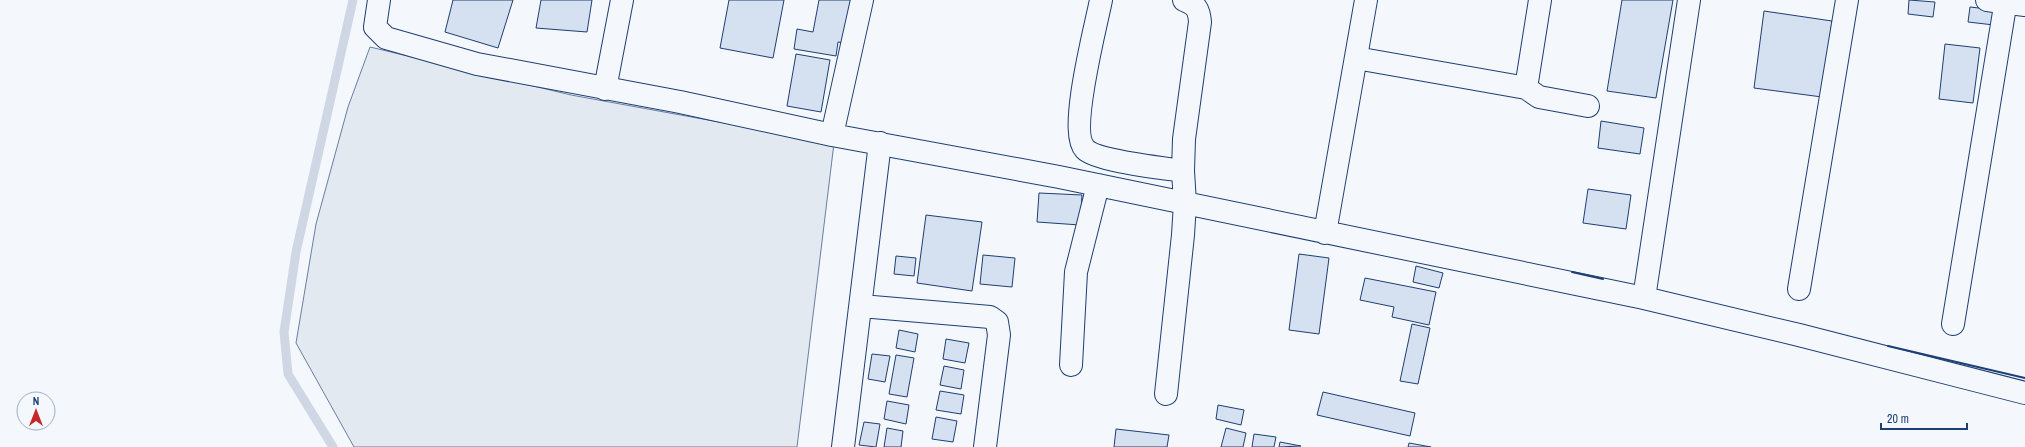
<svg xmlns="http://www.w3.org/2000/svg" width="2025" height="447" font-family="'Archivo Narrow',sans-serif">
	<style>
		.green { fill: #e3e9f0; stroke: #687fa3 }
		.lines { fill: none; stroke-linecap: round; stroke-linejoin: round }
		.stream { stroke: #cfd7e4; stroke-width: 9 }
		.building { fill: #d5e0f0; stroke: #1d3f73 }
		.minor-casing { stroke: #1d3f73; stroke-width: 24 }
		.minor { stroke: #f4f7fb; stroke-width: 22 }
		.wall { stroke: #1d3f73; stroke-width: 2 }
	</style>
	<rect width="100%" height="100%" fill="#f4f7fb"/>
	<!-- green -->
	<path class="green" d="M370,47L571,95L834,143L797,447H354L296,343L316,224L348,107Z"/>
	<g class="lines">
		<!-- stream -->
		<path class="stream" d="M333,447L288,374L284,332L296,252L353,0"/>
	</g>
	<!-- building -->
	<path class="building" d="M453,0H513L498,48L445,32Z
		M541,0H592L587,32L536,28Z
		M729,0H784L773,58L720,48Z
		M819,0H851L844,43L838,42L836,56L794,49L797,29L813,32Z
		M1622,0H1673L1656,98L1607,91Z
		M1909,0L1935,2L1933,17L1908,14Z
		M1970,7L1996,10L1994,25L1968,22Z
		M1764,11L1832,21L1822,97L1754,88Z
		M1945,44L1980,48L1973,103L1939,99Z
		M796,54L830,60L821,112L787,106Z
		M1601,121L1644,128L1640,154L1598,148Z
		M1588,189L1631,195L1626,229L1583,223Z
		M1039,193L1082,195L1080,225L1037,222Z
		M926,215L982,222L972,291L917,283Z
		M1299,254L1329,258L1319,334L1289,330Z
		M983,255L1015,258L1012,287L980,284Z
		M896,256L916,258L914,276L894,274Z
		M1416,266L1443,273L1439,288L1413,282Z
		M1365,278L1436,292L1429,325L1392,317L1394,307L1360,300Z
		M1412,324L1430,328L1418,384L1400,381Z
		M899,330L918,334L915,352L896,348Z
		M946,339L969,343L965,363L943,359Z
		M872,354L890,356L885,382L868,379Z
		M896,355L914,358L907,397L889,394Z
		M944,366L964,370L961,389L940,385Z
		M940,391L964,395L961,414L936,410Z
		M1323,392L1415,413L1410,436L1317,415Z
		M887,401L909,405L906,424L884,419Z
		M1218,405L1244,410L1241,425L1216,419Z
		M936,417L957,421L953,442L932,439Z
		M864,422L880,424L876,447L859,445Z
		M887,428L903,431L901,447H884Z
		M1226,428L1246,433L1243,447H1221Z
		M1116,429L1169,435L1167,447H1114Z
		M1254,434L1276,437L1274,447H1252Z
		M1280,442L1301,446L1279,447Z
		M1409,443L1431,447H1408Z"/>
	<g class="lines">
		<defs>
			<path id="minor" d="M379,0L375,27L386,38L477,64L680,102L832,135L1059,177L1644,298L1799,335L2025,393
				M1101,0C1096,26 1068,131 1085,149C1096,161 1164,168 1183,171
				M1987,0L2025,5
				M1356,58L1526,88L1539,97L1588,106
				M1526,88L1540,0
				M605,89L622,0
				M832,135L862,0
				M1325,233L1366,0
				M1799,289L1847,0
				M1644,298L1689,0
				M861,306L990,317L997,322L999,335L985,447
				M1953,324L2006,0
				M1071,365L1076,272L1098,185
				M1166,394L1183,235L1185,203L1183,171L1184,139L1200,22C1199,9 1196,5 1184,0
				M843,447L880,143"/>
		</defs>
		<!-- minor casing -->
		<use href="#minor" class="minor-casing"/>
		<!-- minor -->
		<use href="#minor" class="minor"/>
		<!-- wall -->
		<path class="wall" d="M1572,272L1603,279
			M1888,346L2025,378"/>
	</g>
	<!-- north arrow -->
	<g transform="translate(36 411)"><circle r="19" fill="#f4f7fb" stroke="#9eadc5"/>
	<path d="M0-3L7 15L0 10L-7 15Z" fill="#c62828"/>
	<text y="-6" font-size="11" font-weight="bold" text-anchor="middle" fill="#1d3f73">N</text>
	</g>
	<!-- scale -->
	<path d="M1881 423v6h86v-6" fill="none" stroke="#1d3f73" stroke-width="2"/>
	<text x="1887" y="423" font-size="12" fill="#1d3f73" stroke="#f4f7fb" stroke-width="3" paint-order="stroke">20 m</text>
</svg>
